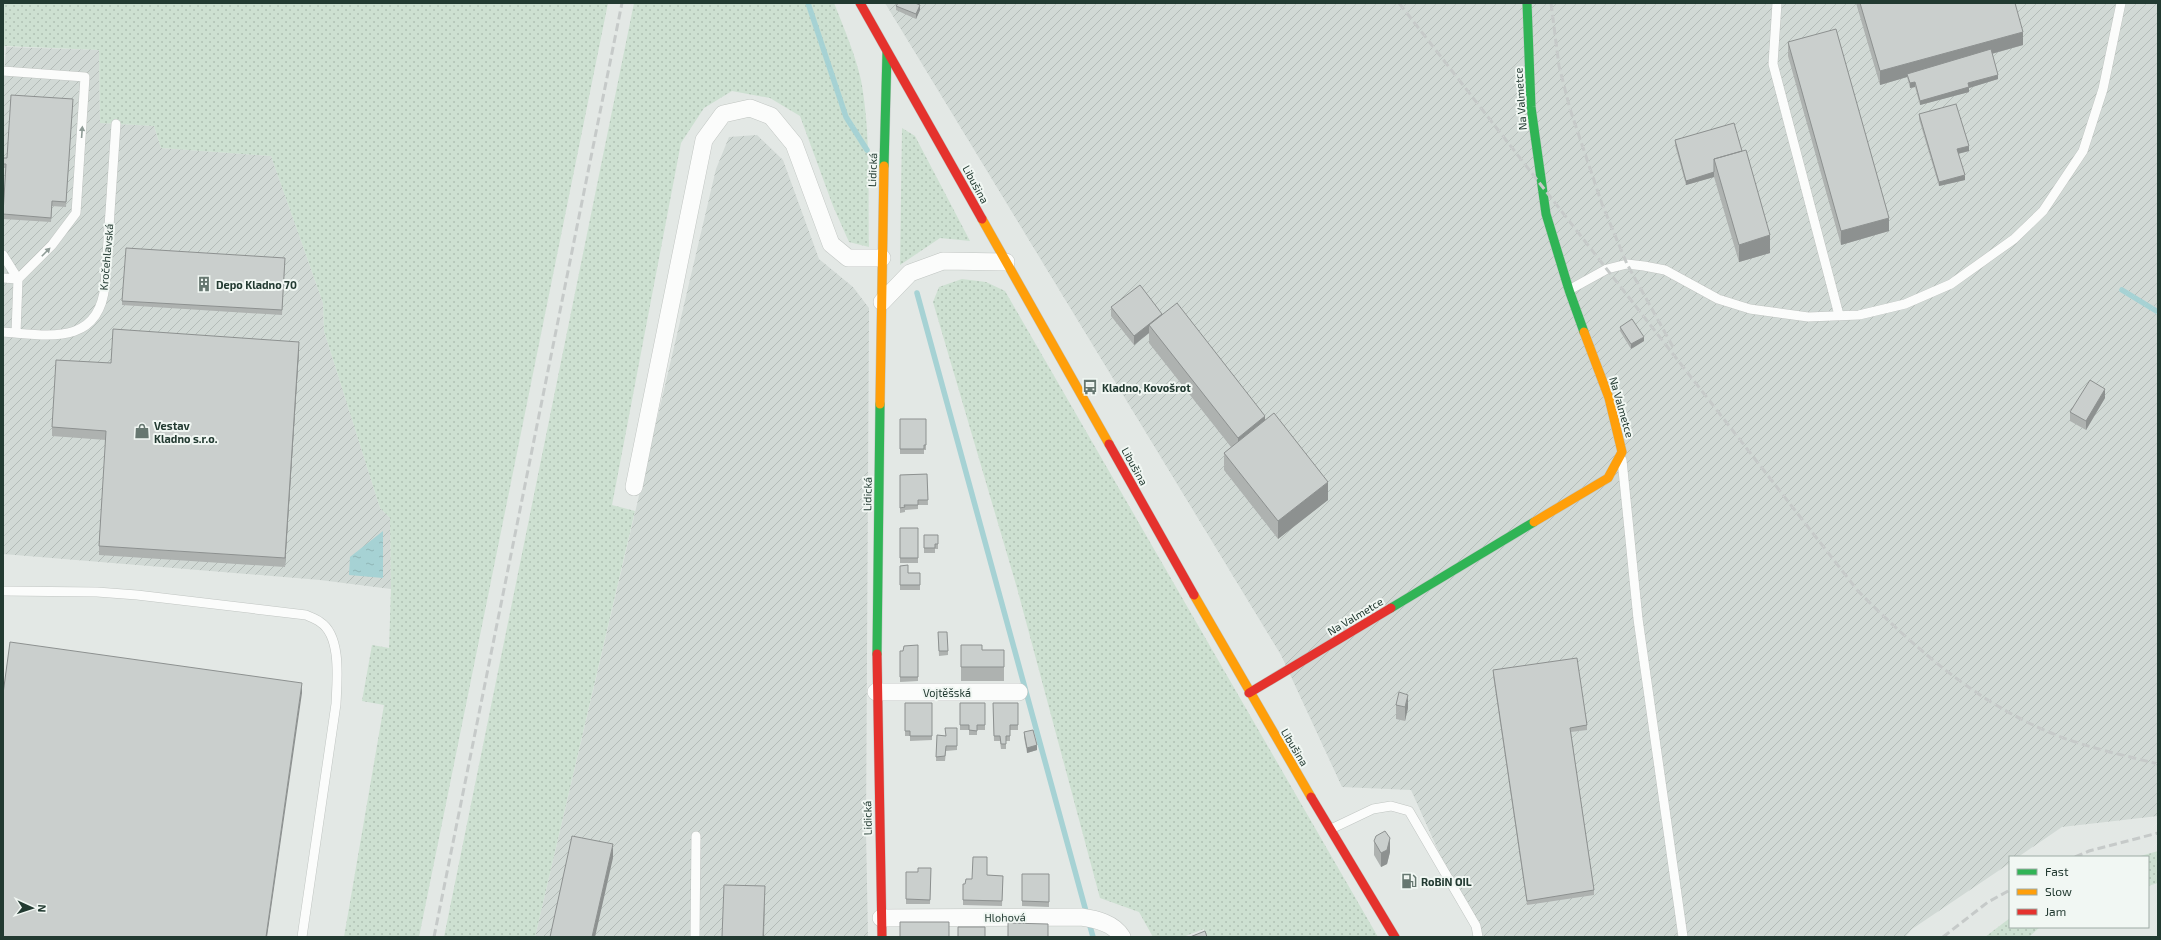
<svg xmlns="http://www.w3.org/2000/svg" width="2161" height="940" font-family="'Exo 2',sans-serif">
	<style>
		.industrial { fill: url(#industrial-furrows) }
		.grass { fill: url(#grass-dots) }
		.water { fill: url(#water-ripples) }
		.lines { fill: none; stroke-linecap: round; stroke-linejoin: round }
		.stream { stroke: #a6d2d4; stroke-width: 5.5 }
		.lane-casing { stroke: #c0c5c2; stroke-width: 10 }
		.street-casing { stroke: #c0c5c2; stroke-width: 18 }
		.fast-casing { stroke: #bfc5c2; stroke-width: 10 }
		.slow-casing { stroke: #bfc5c2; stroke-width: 10 }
		.jam-casing { stroke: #bfc5c2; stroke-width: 10 }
		.lane { stroke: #fbfcfb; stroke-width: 9 }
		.street { stroke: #fbfcfb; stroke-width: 17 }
		.fast { stroke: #30b455; stroke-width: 9 }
		.slow { stroke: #ff9f0a; stroke-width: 9 }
		.jam { stroke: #e5322d; stroke-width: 9 }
		.rail { stroke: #c6cac9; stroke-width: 3; stroke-dasharray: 8 4; stroke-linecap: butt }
		.wall { fill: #aeb2b0 }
		.shaded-wall { fill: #8d9190 }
		.building { fill: #cacfcd; stroke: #8d9190 }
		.oneway { fill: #8e9b96 }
		.labels { text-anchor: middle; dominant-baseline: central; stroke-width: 4; stroke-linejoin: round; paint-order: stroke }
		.street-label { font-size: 11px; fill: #223a31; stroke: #f1f7f3 }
		.poi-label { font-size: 11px; font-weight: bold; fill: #223a31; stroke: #f1f7f3; text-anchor: start }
	</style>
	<defs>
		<pattern id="industrial-furrows" width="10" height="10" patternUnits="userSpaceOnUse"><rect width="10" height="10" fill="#d1d9d5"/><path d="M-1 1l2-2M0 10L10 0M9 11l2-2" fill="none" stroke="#b3bbb7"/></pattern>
		<pattern id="grass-dots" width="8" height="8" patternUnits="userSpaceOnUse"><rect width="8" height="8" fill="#cde0d1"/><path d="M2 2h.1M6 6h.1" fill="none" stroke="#b0c1b4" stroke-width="1.8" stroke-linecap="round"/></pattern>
		<pattern id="water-ripples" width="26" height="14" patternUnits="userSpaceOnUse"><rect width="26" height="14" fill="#a6d2d4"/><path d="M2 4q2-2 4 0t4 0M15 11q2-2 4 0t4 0" fill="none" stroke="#8fb5b6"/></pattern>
	</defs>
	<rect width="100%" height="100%" fill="#e3e8e5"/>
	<!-- industrial -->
	<path class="industrial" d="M885,3H2158V816L2062,827L2018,857H2010V863L1912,929L1905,937H1477L1411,790L1342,787L1281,655Z
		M6,47L99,50L100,123L154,126L161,148L271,156L323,303L324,331L380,508L390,518L391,589L320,580L3,554V92Z
		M757,135L783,160L819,259L853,287L869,308L866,831L868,937H535L716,169L729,137Z"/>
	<!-- grass -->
	<path class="grass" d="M3,3H608L419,937H344L384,705L362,701L372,645L389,648L391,589L390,518L380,508L324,331L323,303L271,156L161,148L154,126L100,123L99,50L3,46Z
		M634,3H834C844,28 855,54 861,80C871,134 868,192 869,247L849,242L833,206L800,116L770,98L732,91L704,108L681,143L612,505L635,511L535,937H444Z
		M902,128L915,136L970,241L940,238L900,265Z
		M962,279L986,282L1005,291L1378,937H1205L1204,929L1183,937H1153L1139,912L1100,898L1017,588L933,302L939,287Z
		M2158,851V883L2148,886V857H2137Z
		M2010,918V927H2040L2029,937H1985Z"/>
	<!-- water -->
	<path class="water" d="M383,531V578L349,575L350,557Z"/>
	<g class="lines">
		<!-- stream -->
		<path class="stream" d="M808,3L846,117L867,150
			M2122,290L2158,312
			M917,293L1093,937"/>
		<defs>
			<path id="lane" d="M1777,3L1773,64L1839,315
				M3,71L85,77L76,213L52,245L18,279L3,278
				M3,255L18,279L16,333
				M1569,290L1607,269L1627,264L1644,266L1665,270L1718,299L1750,309L1808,317L1859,315L1905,304L1951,284L2014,239L2043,211L2083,151L2103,89L2121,3
				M3,332C47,335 99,347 105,285L116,124
				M1622,460L1638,619L1683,937
				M3,591L97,592L137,595L306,615C310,617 316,619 320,622C342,636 337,681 336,704L302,937
				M1331,829L1373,809L1391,806L1409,811L1476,926L1478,937
				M695,937L696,836"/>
			<path id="street" d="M882,302L910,273L943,261L1006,262
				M634,487L704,140L723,114L750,108L771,116L794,144L831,244L848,258H882
				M876,692H1019
				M881,918L1081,917C1096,919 1114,923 1122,937"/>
			<path id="fast" d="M1527,3L1531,107L1546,214L1569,290L1584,332
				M884,166L887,52
				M1391,608L1534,522
				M877,654L880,404"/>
			<path id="slow" d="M982,219L1109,444
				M880,404L884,166
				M1534,522L1608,478L1622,452L1609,398L1584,332
				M1194,595L1311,797"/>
			<path id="jam" d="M860,3L982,219
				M1109,444L1194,595
				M877,654L882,937
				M1249,693L1391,608
				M1311,797L1395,937"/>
		</defs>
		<!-- lane casing -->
		<use href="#lane" class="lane-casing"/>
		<!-- street casing -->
		<use href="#street" class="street-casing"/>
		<!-- fast casing -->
		<use href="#fast" class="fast-casing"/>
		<!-- slow casing -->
		<use href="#slow" class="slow-casing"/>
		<!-- jam casing -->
		<use href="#jam" class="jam-casing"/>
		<!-- lane -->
		<use href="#lane" class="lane"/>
		<!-- street -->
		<use href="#street" class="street"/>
		<!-- fast -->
		<use href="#fast" class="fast"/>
		<!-- slow -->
		<use href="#slow" class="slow"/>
		<!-- jam -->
		<use href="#jam" class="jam"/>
		<!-- rail -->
		<path class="rail" d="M1399,3L1858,591C1916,649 1978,704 2056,735C2088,748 2124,755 2158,764
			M1551,3L1559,66L1570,109L1602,204L1627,264L1673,347
			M2075,857L2089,851L2158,833
			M434,937L622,3
			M1943,937L1988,902L2010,890"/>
	</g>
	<!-- wall -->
	<path class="wall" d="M1856,3H2015L2023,45L1992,54L1998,79L1969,88V92L1920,105L1915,87L1910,88L1907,77L1880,85Z
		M896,6L920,10L916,19L896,10Z
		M1788,42L1889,231L1841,245L1788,56Z
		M73,99L66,207L52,206L51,222L3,219L6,168H3V158H7Z
		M1919,114L1969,151L1958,154L1965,180L1939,186L1919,119Z
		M1734,123L1770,253L1739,262L1714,177L1686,185L1675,145V140Z
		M285,258L282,315L122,305V301Z
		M1111,307L1162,315L1265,420L1328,500L1278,539L1224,470V453L1231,447L1149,343V333L1134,345L1111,316Z
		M1620,327L1644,341L1631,349L1620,331Z
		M299,351L285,567L99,555V546L106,440L52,436V427L111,363Z
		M2105,398L2086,430L2070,421V412Z
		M900,419H926V450H924V454H900Z
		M927,474L928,505H918V509L905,510V512L900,513V475Z
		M900,528H918V563H900Z
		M924,535H938V549H935V553H924Z
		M900,566L908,573H920V590H900Z
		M938,632L948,651V655L939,656Z
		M918,645V681L900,682V651H903Z
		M961,645L982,650H1004V681H961Z
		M1493,670L1587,725V730L1571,732L1594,890V895L1527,905L1493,675Z
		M905,703H932V740L910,741V736H905Z
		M960,703H985V730H977V735H969V730H960Z
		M993,703H1018V730H1010V741H1006V749H1001L1000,741H994Z
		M1396,705L1408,708L1405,721L1396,719Z
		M957,728V750L946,751L945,761H936L937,735L946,736Z
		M1024,732L1037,750L1027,753L1024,737Z
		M1374,841L1390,852L1387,864L1381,867L1374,855Z
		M931,868L930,904H906V872H918Z
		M1022,874H1049V907L1022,906Z
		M987,875L1003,876L1002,906L963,905V884H965L972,879Z"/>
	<!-- shaded-wall -->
	<path class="shaded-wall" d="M920,5V10L916,19V14Z
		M2023,32V45L1908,77L1907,74V77L1880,85V71Z
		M1998,75V79L1969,88V92L1920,105V101L1968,83Z
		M1915,82V87L1910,88V83Z
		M1969,146V151L1957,154V149Z
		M1714,172V177L1686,185V181Z
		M1965,175V180L1939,186V182Z
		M1889,218V231L1841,245V231Z
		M1770,235V253L1739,262V245Z
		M1162,314V323L1149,325V333L1134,345V336Z
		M1644,337V341L1631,349V344Z
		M299,342V351L285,567V558Z
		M2105,389V398L2086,430V421Z
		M1265,416V434L1238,455V438Z
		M1328,482V500L1278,539V521Z
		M302,683V693L267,937H266Z
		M1408,695V708L1405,721V707Z
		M1037,745V750L1027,753V748Z
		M1390,838V852L1387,864L1381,867V853Z
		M613,844V858L595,937H592Z
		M765,886L764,937H763Z"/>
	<!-- building -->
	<path class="building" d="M898,3H915L920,5L916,14L896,6Z
		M1860,3H2015L2023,32L1880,71Z
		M1836,29L1889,218L1841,231L1788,42Z
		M1991,49L1998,75L1968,83L1969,87L1920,101L1915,82L1910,83L1907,74Z
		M11,95L73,99L66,202L52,201L51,218L3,214L6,164H3V158H7Z
		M1956,104L1969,146L1957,149L1965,175L1939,182L1919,114Z
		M1734,123L1742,151L1714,159V172L1686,181L1675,140Z
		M1746,150L1770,235L1739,245L1714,159Z
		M126,248L285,258L282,310L122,301Z
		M1140,285L1162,314L1134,336L1111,307Z
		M1177,303L1265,416L1238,438L1149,325Z
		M1632,319L1644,337L1631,344L1620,327Z
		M113,329L299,342L285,558L99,546L106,431L52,427L56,360L111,363Z
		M2090,380L2105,389L2086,421L2070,412Z
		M1274,413L1328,482L1278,521L1224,453Z
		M900,419H926V445H924V449H900Z
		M927,474L928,500H918V505H904L905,507L900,508V475Z
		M900,528H918V558H900Z
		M924,535H938V544H935V548H924Z
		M908,565V573H920V585H900V566Z
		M938,632H947L948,651H939Z
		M10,642L302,683L266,937H3V694Z
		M918,645V677H900V651H903L904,646Z
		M961,645H982V650H1004V667H961Z
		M1577,658L1587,725L1570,728L1594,890L1527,901L1493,670Z
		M1399,692L1408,695L1405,707L1396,705Z
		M905,703H932V736H910V731H905Z
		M960,703H985V725H977V731L969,730V725H960Z
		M993,703H1018V725H1010V736H1006V744H1001L1000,736H994Z
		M945,728H957V746H946L945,756L936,757L937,735L946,736Z
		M1033,730L1037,745L1027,748L1024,732Z
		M1385,831L1390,838L1387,850L1381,853L1374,841L1376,836Z
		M572,836L613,844L592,937H550Z
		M973,857H987V875L1003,876L1002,901L963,900V884H965L966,879H972Z
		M918,868H931L930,900L906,899V872H918Z
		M1022,874H1049V902L1022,901Z
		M724,885L765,886L763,937H722Z
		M900,922H949V937H900Z
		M1008,923L1048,924V937H1008Z
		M958,927H985V937H958Z
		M1205,931L1207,937H1190Z"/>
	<!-- one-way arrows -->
	<defs><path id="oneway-solid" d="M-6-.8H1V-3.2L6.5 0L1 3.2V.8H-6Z"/></defs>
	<g class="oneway">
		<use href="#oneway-solid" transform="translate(82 132) rotate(-86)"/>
		<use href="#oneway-solid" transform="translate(46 252) rotate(-45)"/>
	</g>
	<!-- icons -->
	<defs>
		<symbol id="building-bare" viewBox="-9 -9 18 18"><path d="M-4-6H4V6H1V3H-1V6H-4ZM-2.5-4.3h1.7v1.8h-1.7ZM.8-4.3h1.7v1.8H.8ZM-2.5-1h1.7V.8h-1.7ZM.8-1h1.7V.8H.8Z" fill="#667770" stroke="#f1f7f3" stroke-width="2.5" paint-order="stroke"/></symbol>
		<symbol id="bus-bare" viewBox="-9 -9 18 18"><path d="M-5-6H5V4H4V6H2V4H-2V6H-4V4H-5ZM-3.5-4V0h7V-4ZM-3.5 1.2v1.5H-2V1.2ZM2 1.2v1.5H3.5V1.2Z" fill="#667770" stroke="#f1f7f3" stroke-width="2.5" paint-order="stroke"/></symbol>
		<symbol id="shop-bare" viewBox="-9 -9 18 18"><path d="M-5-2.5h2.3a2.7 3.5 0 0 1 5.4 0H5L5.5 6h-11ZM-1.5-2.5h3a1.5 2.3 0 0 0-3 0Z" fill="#667770" stroke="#f1f7f3" stroke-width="2.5" paint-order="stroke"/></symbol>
		<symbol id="fuel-bare" viewBox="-9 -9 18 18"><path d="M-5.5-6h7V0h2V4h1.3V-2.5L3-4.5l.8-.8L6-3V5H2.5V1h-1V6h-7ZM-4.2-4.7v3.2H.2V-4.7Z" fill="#667770" stroke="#f1f7f3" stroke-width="2.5" paint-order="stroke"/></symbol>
	</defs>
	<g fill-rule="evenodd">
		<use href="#building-bare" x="193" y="273" width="22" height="22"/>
		<use href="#bus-bare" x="1079" y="376" width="22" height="22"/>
		<use href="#shop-bare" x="131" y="420" width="22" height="22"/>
		<use href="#fuel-bare" x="1398" y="870" width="22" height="22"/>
	</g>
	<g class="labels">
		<!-- street labels -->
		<g class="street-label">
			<text transform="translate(1520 99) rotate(-94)">Na Valmetce</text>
			<text transform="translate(872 170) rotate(-88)">Lidická</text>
			<text transform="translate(976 184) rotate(61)">Libušina</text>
			<text transform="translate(106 257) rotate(-85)">Kročehlavská</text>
			<text transform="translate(1622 407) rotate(74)">Na Valmetce</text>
			<text transform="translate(1135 466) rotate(61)">Libušina</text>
			<text transform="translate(867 494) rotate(-89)">Lidická</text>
			<text transform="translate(1355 616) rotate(-31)">Na Valmetce</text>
			<text x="947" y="692">Vojtěšská</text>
			<text transform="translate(1295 747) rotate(59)">Libušina</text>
			<text transform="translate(867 818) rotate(-91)">Lidická</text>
			<text transform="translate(1005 917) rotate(-1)">Hlohová</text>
		</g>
		<!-- poi labels -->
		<g class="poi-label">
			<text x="216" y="284">Depo Kladno 70</text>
			<text x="1102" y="387">Kladno, Kovošrot</text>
			<text x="154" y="425">Vestav<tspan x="154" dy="13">Kladno s.r.o.</tspan></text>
			<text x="1421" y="881">RoBiN OIL</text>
		</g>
	</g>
	<!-- border -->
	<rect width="2161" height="940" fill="none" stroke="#223a31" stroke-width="8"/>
	<!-- legend -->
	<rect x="2009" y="856" width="140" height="72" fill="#f1f7f3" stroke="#9eaba5"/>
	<rect x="2017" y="869" width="20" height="6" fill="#30b455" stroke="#9eaba5"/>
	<text x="2045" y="876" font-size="12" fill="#223a31">Fast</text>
	<rect x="2017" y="889" width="20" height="6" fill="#ff9f0a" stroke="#9eaba5"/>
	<text x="2045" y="896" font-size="12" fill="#223a31">Slow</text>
	<rect x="2017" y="909" width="20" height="6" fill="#e5322d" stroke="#9eaba5"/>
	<text x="2045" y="916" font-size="12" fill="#223a31">Jam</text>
	<!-- north arrow -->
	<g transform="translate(32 908) rotate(93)" stroke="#f1f7f3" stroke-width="3" paint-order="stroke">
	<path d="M0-3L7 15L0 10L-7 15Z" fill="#223a31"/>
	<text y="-6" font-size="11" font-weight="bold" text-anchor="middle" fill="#223a31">N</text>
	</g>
</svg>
